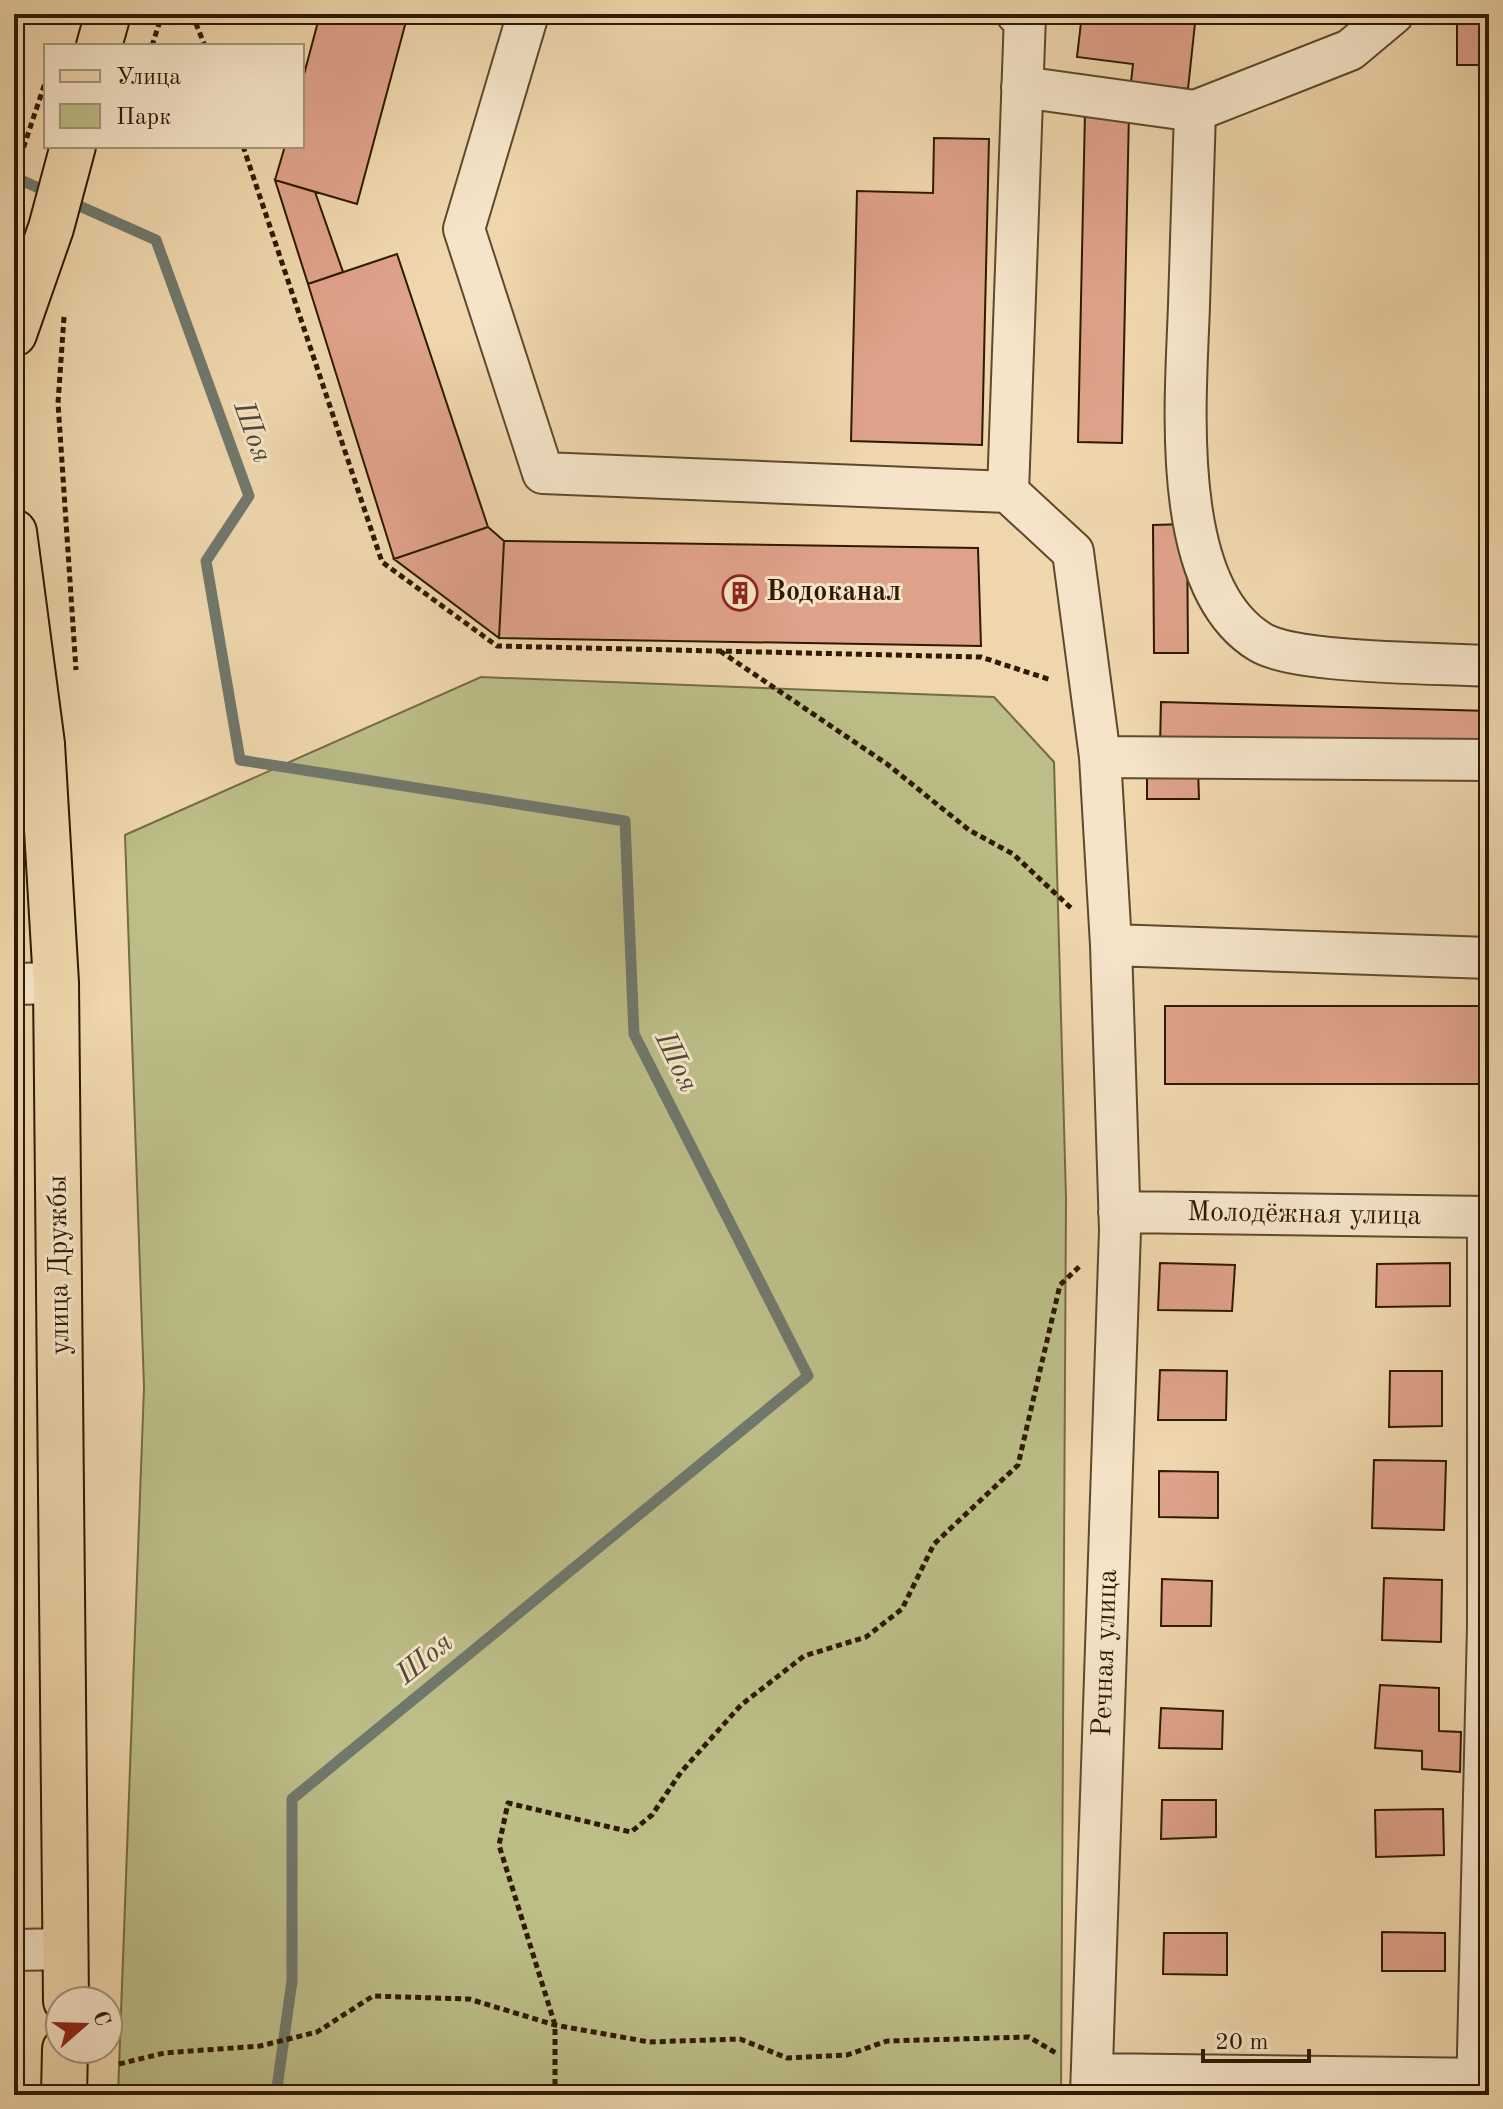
<svg xmlns="http://www.w3.org/2000/svg" width="1503" height="2109" font-family="'Old Standard TT',serif">
	<style>
		.green { fill: #bcbd87; stroke: #756c44; stroke-width: 2 }
		.lines { fill: none; stroke-linecap: round; stroke-linejoin: round }
		.stream { stroke: #70786c; stroke-width: 11 }
		.building { fill: #dea189; stroke: #2e1a01; stroke-width: 2 }
		.minor-casing { stroke: #5e492c; stroke-width: 44 }
		.major-casing { stroke: #2e1a01; stroke-width: 48 }
		.path { stroke: #2e1a01; stroke-width: 5; stroke-dasharray: 6 4; stroke-linecap: butt }
		.minor { stroke: #f5e4c9; stroke-width: 40 }
		.major { stroke: #efd6ac; stroke-width: 44 }
		.labels { text-anchor: middle; dominant-baseline: central; stroke-width: 6; stroke-linejoin: round; paint-order: stroke }
		.poi-label { font-size: 28px; font-weight: bold; fill: #2e1a01; stroke: #f5e4c9; text-anchor: start }
		.street-label { font-size: 28px; fill: #2e1a01; stroke: #f5e4c9 }
		.water-label { font-size: 30px; font-style: italic; fill: #4f4936; stroke: #f5e4c9 }
	</style>
	<rect width="100%" height="100%" fill="#efd6ac"/>
	<filter id="stains"><feTurbulence type="fractalNoise" baseFrequency=".0025" numOctaves="4"/><feColorMatrix values="0 0 0 0 .2 0 0 0 0 .09 0 0 0 0 .02 0 0 0 .5 -.17"/></filter>
	<radialGradient id="worn" r=".72"><stop offset=".6" stop-color="#630" stop-opacity="0"/><stop offset="1" stop-color="#630" stop-opacity=".3"/></radialGradient>
	<!-- green -->
	<path class="green" d="M481,677L994,697L1054,762L1066,1198L1061,2095H118L144,1387L125,835Z"/>
	<g class="lines">
		<!-- stream -->
		<path class="stream" d="M14,177L50,193
			M66,200L156,240L249,496L206,561L240,760L625,821L634,1034L808,1376L292,1799V1981L276,2095"/>
	</g>
	<!-- building -->
	<path class="building" d="M320,14H408L357,204L275,180L285,146H302V82Z
		M1082,14H1196L1188,89L1131,82L1133,64L1077,57Z
		M1457,14H1489V65H1457Z
		M1085,111L1129,112L1122,443L1078,442Z
		M934,138L989,139L982,445L851,441L857,191L933,193Z
		M275,180L315,192L343,272L308,284Z
		M397,254L488,527L394,559L308,284Z
		M1187,524L1188,653H1154L1153,525Z
		M488,527L504,541L499,638L394,559Z
		M504,541L978,548L981,646L499,638Z
		M1161,702L1489,711V757L1160,748Z
		M1198,768L1199,799H1147V769Z
		M1165,1006H1489V1084H1165Z
		M1160,1263L1235,1265L1232,1311L1158,1310Z
		M1450,1263V1306L1376,1307L1377,1264Z
		M1160,1370L1227,1371L1226,1420H1158Z
		M1390,1371H1442V1426L1389,1427Z
		M1374,1460L1446,1461L1444,1530L1372,1528Z
		M1159,1471L1218,1472V1518L1159,1517Z
		M1384,1578L1442,1580L1441,1642L1382,1640Z
		M1162,1579L1212,1581L1211,1626H1161Z
		M1380,1685L1439,1688V1731L1461,1732L1460,1772L1422,1769V1751L1375,1748Z
		M1161,1708L1223,1711L1222,1749L1159,1748Z
		M1162,1800H1216V1837L1161,1839Z
		M1443,1809L1444,1855L1376,1857L1375,1810Z
		M1382,1932L1445,1933V1971H1382Z
		M1164,1933H1227V1975L1163,1974Z"/>
	<g class="lines">
		<defs>
			<path id="minor" d="M528,14L464,229L543,473L1008,492L1073,552L1100,757L1111,945
				M1022,87L1195,111C1193,176 1191,240 1189,305C1186,398 1168,586 1260,642C1295,664 1441,663 1489,666
				M1195,111L1350,50L1393,14
				M1008,492L1025,15L1017,14
				M1100,757L1489,760
				M14,984L56,983
				M1119,1212L1489,1217
				M14,1950L67,1949
				M1092,2074L1489,2079
				M1091,2095L1120,1230L1111,945L1489,958
				M1477,2095L1488,1626V1217"/>
			<path id="major" d="M99,46L108,14
				M14,334L51,228L73,146
				M14,532L42,744L56,983L66,2001
				M64,2095L65,2049"/>
		</defs>
		<!-- minor casing -->
		<use href="#minor" class="minor-casing"/>
		<!-- major casing -->
		<use href="#major" class="major-casing"/>
		<!-- path -->
		<path class="path" d="M192,14L205,46
			M152,46L162,14
			M243,146L382,562L497,646L981,657L1051,680
			M14,176L46,80
			M64,317L58,403L76,670
			M720,651L887,764L969,830L1013,854L1072,909
			M119,2064L164,2053L260,2046L317,2032L373,1996L469,1999L555,2025L649,2042L740,2039L787,2058L847,2055L887,2041L1029,2037L1056,2053
			M555,2095V2025L499,1845L508,1803L631,1832L652,1815L681,1772L741,1705L804,1656L866,1637L902,1609L934,1544L1018,1465L1060,1285L1081,1265"/>
		<!-- minor -->
		<use href="#minor" class="minor"/>
		<!-- major -->
		<use href="#major" class="major"/>
	</g>
	<!-- icons -->
	<defs>
		<symbol id="building-ring" viewBox="-11 -11 22 22"><circle r="9.5" fill="#f5e4c9" stroke="#8f2418" stroke-width="1.5"/><path d="M-4-6H4V6H1V3H-1V6H-4ZM-2.5-4.3h1.7v1.8h-1.7ZM.8-4.3h1.7v1.8H.8ZM-2.5-1h1.7V.8h-1.7ZM.8-1h1.7V.8H.8Z" fill="#8f2418"/></symbol>
	</defs>
	<g fill-rule="evenodd">
		<use href="#building-ring" x="720" y="573" width="40" height="40"/>
	</g>
	<g class="labels">
		<!-- poi labels -->
		<g class="poi-label">
			<text x="766" y="593">Водоканал</text>
		</g>
		<!-- street labels -->
		<g class="street-label">
			<text transform="translate(1304 1215) rotate(1)">Молодёжная улица</text>
			<text transform="translate(60 1265) rotate(-91)">улица Дружбы</text>
			<text transform="translate(1106 1653) rotate(-88)">Речная улица</text>
		</g>
		<!-- water labels -->
		<g class="water-label">
			<text transform="translate(252 432) rotate(70)">Шоя</text>
			<text transform="translate(676 1062) rotate(64)">Шоя</text>
			<text transform="translate(425 1659) rotate(-39)">Шоя</text>
		</g>
	</g>
	<!-- margin -->
	<rect width="1503" height="2109" fill="none" stroke="#efd6ac" stroke-width="48"/>
	<rect x="16" y="16" width="1471" height="2077" fill="none" stroke="#2e1a01" stroke-width="4"/>
	<rect x="24" y="24" width="1455" height="2061" fill="none" stroke="#2e1a01" stroke-width="2"/>
	<!-- legend -->
	<rect x="44" y="44" width="260" height="104" fill="#f5e4c9" stroke="#a59379" stroke-width="2"/>
	<rect x="60" y="70" width="40" height="12" fill="#efd6ac" stroke="#a59379" stroke-width="2"/>
	<text x="116" y="84" font-size="24" fill="#2e1a01">Улица</text>
	<rect x="60" y="104" width="40" height="24" fill="#bcbd87" stroke="#a59379" stroke-width="2"/>
	<text x="116" y="124" font-size="24" fill="#2e1a01">Парк</text>
	<!-- north arrow -->
	<g transform="translate(84 2025) rotate(70)"><circle r="38" fill="#f5e4c9" stroke="#a59379" stroke-width="2"/>
	<path d="M0-6L14 30L0 20L-14 30Z" fill="#8f2418"/>
	<text y="-12" font-size="22" font-weight="bold" text-anchor="middle" fill="#2e1a01">С</text>
	</g>
	<!-- scale -->
	<path d="M1203 2049v12h106v-12" fill="none" stroke="#2e1a01" stroke-width="4"/>
	<text x="1215" y="2049" font-size="24" fill="#2e1a01" stroke="#f5e4c9" stroke-width="6" paint-order="stroke">20 m</text>
	<rect width="100%" height="100%" filter="url(#stains)"/>
	<rect width="100%" height="100%" fill="url(#worn)"/>
</svg>
